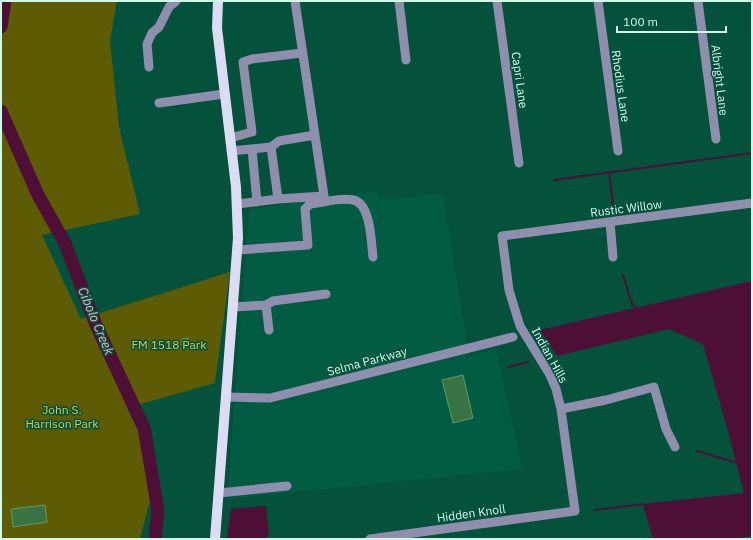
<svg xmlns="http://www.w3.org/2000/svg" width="753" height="540" font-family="'IBM Plex Sans',sans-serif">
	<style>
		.built { fill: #025c44 }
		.green { fill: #5d5b03 }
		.water { fill: #4d0f35 }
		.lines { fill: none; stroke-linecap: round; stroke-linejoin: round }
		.stream { stroke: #4d0f35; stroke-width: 2 }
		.river { stroke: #4d0f35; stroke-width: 13 }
		.building { fill: #397343; stroke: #609b68 }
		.minor { stroke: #908ead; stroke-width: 9 }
		.major { stroke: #dddcf5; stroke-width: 10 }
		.labels { text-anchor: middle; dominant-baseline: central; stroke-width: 3; stroke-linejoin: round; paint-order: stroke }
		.street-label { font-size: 12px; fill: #d1fae9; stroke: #04513c }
		.park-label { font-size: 12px; fill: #cecc5e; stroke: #04513c }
		.water-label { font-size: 13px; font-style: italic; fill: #faabd3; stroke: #04513c }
	</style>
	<rect width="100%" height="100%" fill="#04513c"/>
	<!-- built -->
	<path class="built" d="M378,191L379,199L443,194L469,356L496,349L522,469L227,499L249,209Z"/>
	<!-- green -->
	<path class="green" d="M1,1H117L110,40L119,127L140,214L42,235L81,319L230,272L215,383L127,408L158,470L140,539H1Z"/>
	<!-- water -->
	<path class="water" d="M752,281V536L733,539H653L643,504L744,493L730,438L703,344L669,329L557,356L540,330Z
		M266,506L269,536L263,539H227L231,509Z"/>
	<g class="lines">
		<!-- stream -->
		<path class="stream" d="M609,172L614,214
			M554,180L752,153
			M623,275L632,304L637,309
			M508,367L528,362
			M697,451L738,463
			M594,510L644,504"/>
		<!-- river -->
		<path class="river" d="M1,27L5,1
			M1,111L38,195L65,243L96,325L144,428L158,510L155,539"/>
	</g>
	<!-- building -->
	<path class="building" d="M188,338V344L182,345V339Z
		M463,375L473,418L453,423L442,380Z
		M45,505L47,522L13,527L11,509Z"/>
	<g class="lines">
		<!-- minor -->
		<path class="minor" d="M399,1L406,60
			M497,1L519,163
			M598,1L618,151
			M698,1L716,139
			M149,67L147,44L152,33L159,27L169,7L176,1
			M159,103L224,94
			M230,138L252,132L243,62L252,59L302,53
			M271,147L279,141L315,135
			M252,149L257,202
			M231,151L271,147L278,199L237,204
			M278,199L324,196L295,1
			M610,222L613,257
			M238,250L308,245L305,209L310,204C323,203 340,197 353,200C371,203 371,242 373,257
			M266,305L269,330
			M234,307L266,305L273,301L326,294
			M227,397L270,398L513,337
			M561,409L606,400L654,387L666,429L675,447
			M219,493L287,486
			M370,539L575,511L561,409L556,389L550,375L520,326L509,290L502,236L752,203"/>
		<!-- major -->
		<path class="major" d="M215,539L238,238L236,187L217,28L218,1"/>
	</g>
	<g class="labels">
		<!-- street labels -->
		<g class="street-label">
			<text transform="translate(520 80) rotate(82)">Capri Lane</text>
			<text transform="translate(720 80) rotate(83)">Albright Lane</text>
			<text transform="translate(621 86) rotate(82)">Rhodius Lane</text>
			<text transform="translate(626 208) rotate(-7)">Rustic Willow</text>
			<text transform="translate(550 355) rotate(61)">Indian Hills</text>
			<text transform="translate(367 361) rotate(-15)">Selma Parkway</text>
			<text transform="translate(471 513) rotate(-8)">Hidden Knoll</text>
		</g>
		<!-- park labels -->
		<g class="park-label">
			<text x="169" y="344">FM 1518 Park</text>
			<text x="62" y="409">John S.<tspan x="62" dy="14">Harrison Park</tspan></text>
		</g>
		<!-- water labels -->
		<g class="water-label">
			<text transform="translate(96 321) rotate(67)">Cibolo Creek</text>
		</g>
	</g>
	<!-- border -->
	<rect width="753" height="540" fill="none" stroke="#d1fae9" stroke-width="4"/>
	<!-- scale -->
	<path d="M617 26v6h109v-6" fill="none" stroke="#d1fae9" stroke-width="2"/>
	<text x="623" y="26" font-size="12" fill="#d1fae9" stroke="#04513c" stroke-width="3" paint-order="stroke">100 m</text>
</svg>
